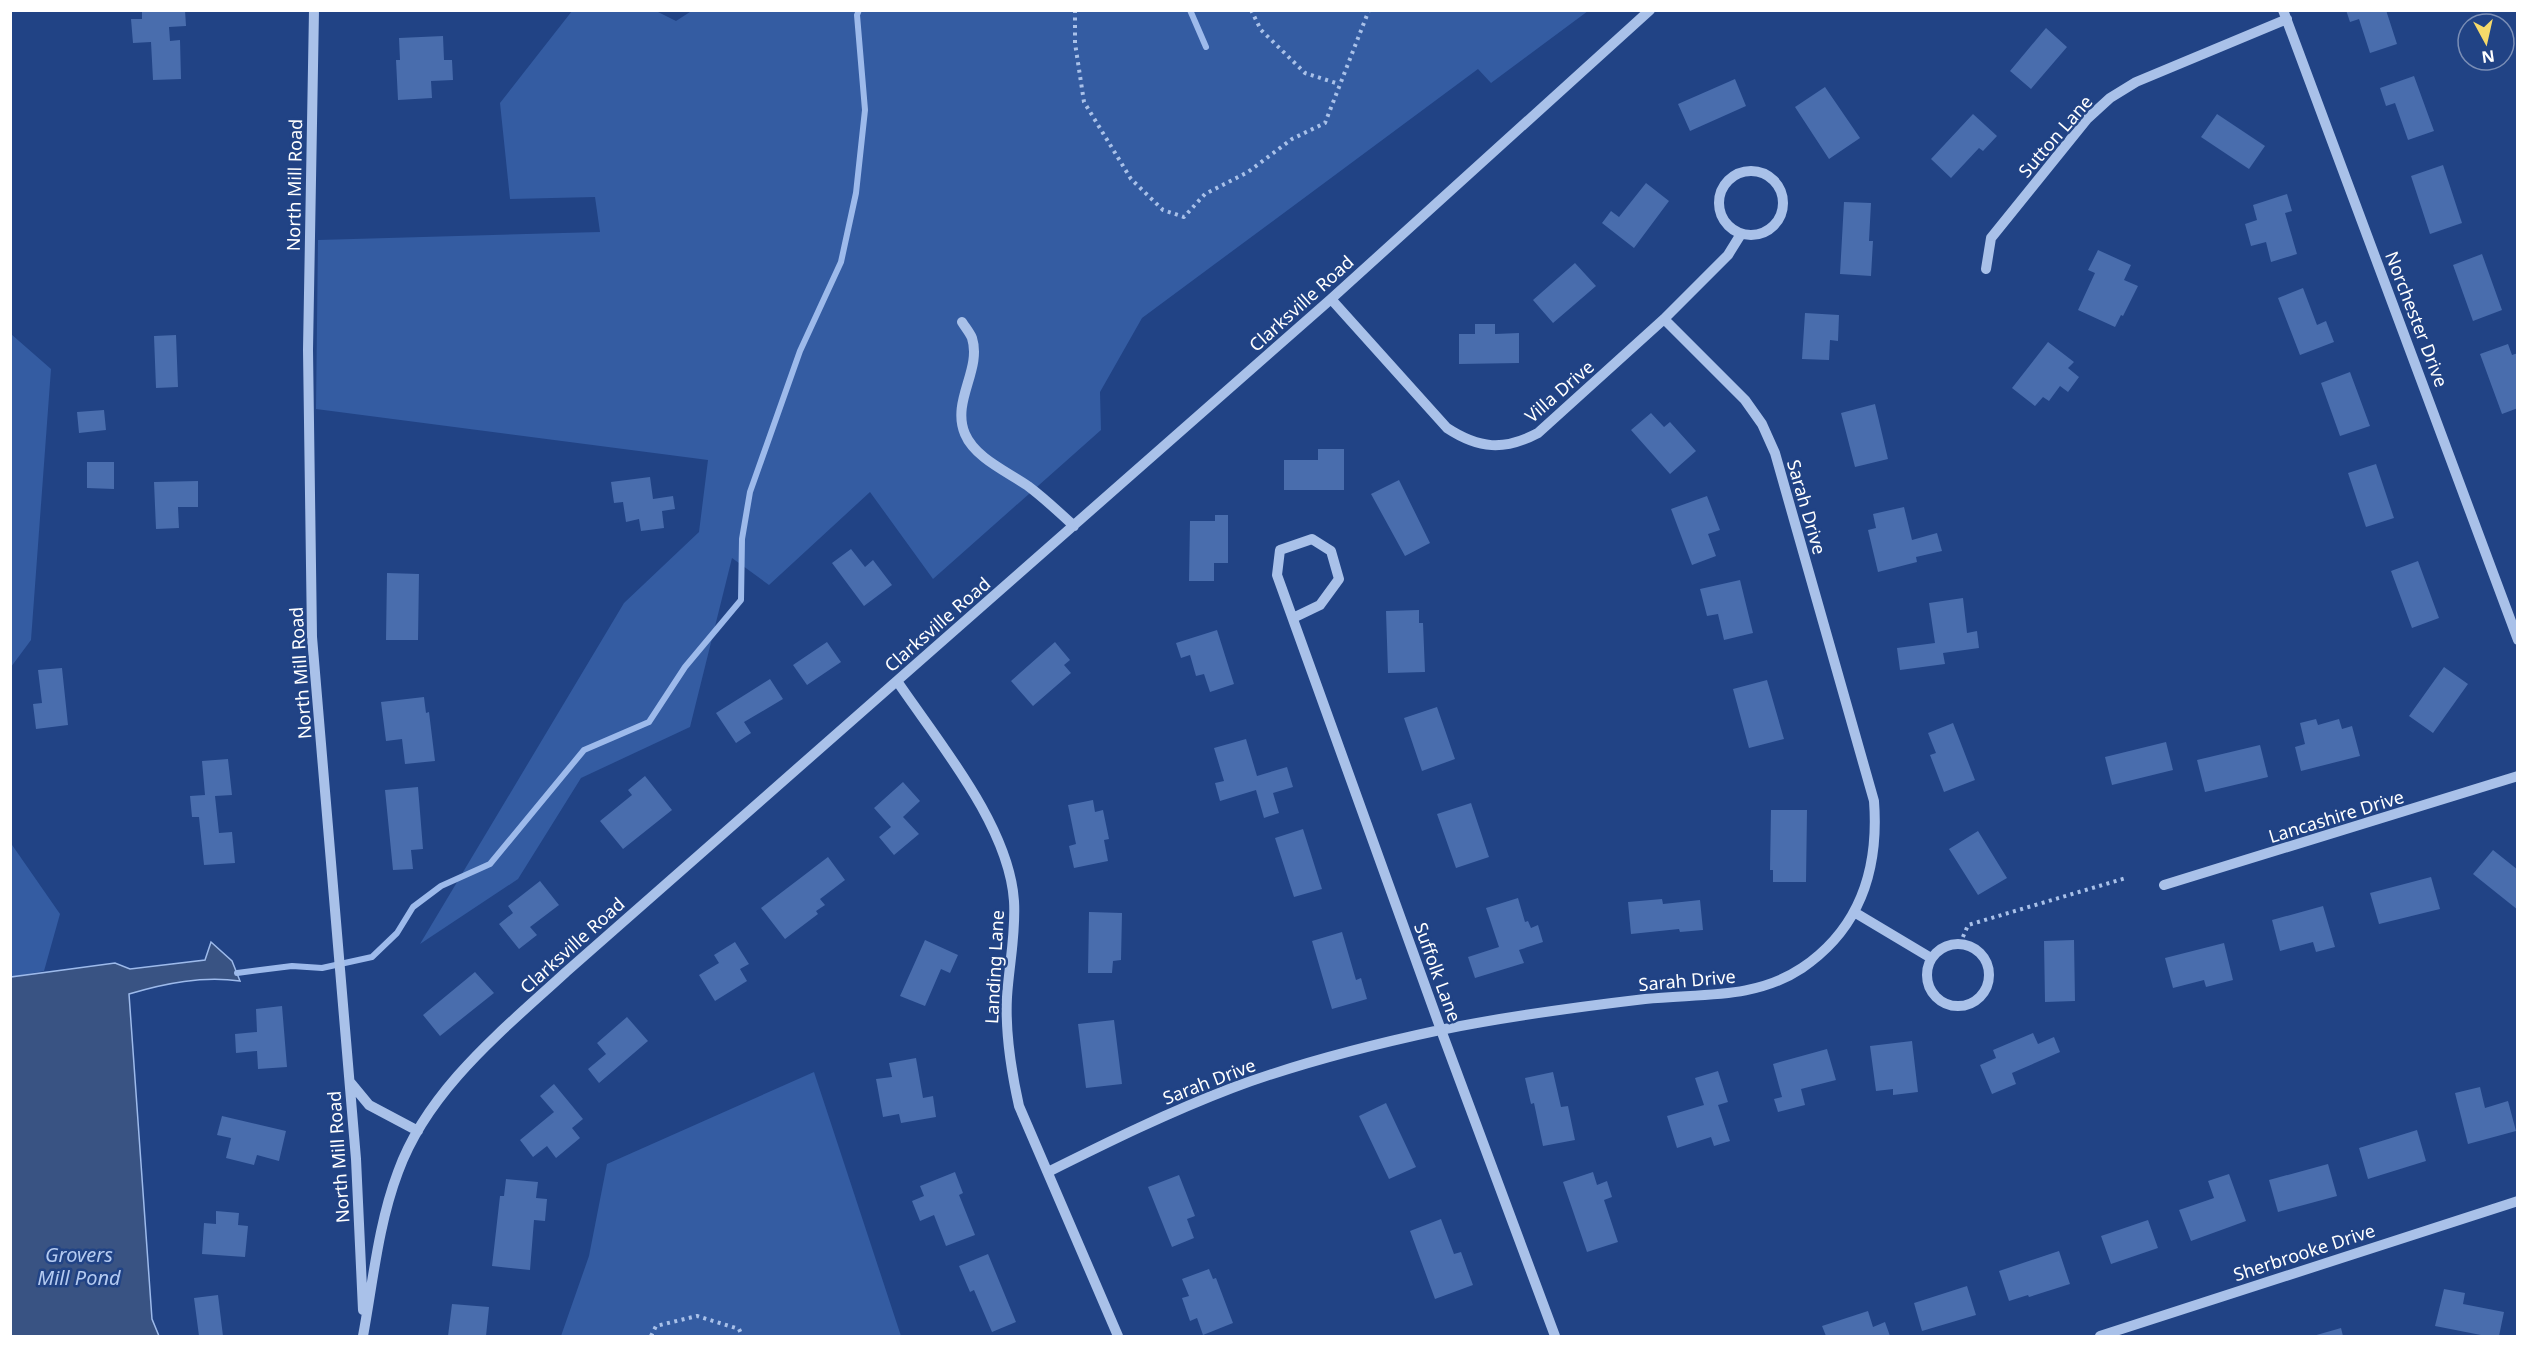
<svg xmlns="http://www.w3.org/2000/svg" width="2528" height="1347" font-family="'Noto Sans',sans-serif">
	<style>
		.green { fill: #345ca2 }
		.water { fill: #395383; stroke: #9dbaeb; stroke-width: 1.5 }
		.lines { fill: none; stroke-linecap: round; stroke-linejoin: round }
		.stream { stroke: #9dbaeb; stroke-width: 6 }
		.building { fill: #496dad }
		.path { stroke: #a9c1e9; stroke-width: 4; stroke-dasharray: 3 4.5; stroke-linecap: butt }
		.minor { stroke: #a9c1e9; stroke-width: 10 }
		.labels { text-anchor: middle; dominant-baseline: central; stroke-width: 5; stroke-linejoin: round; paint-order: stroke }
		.street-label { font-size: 18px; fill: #fff; stroke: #214385 }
		.water-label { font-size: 20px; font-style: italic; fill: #b5cbf1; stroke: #214385 }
	</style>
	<rect width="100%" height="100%" fill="#214385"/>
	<!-- green -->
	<path class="green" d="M693,10L1588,11L1491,83L1478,69L1142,318L1100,392L1101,430L933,579L870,492L769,585L732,558L690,727L581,778L518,879L420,944L624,603L699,532L708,460L316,409L318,240L600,232L595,197L510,199L500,103L572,11H656L676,21Z
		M11,334L51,369L31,640L11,667Z
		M10,842L60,914L44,971L11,977Z
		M814,1072L901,1336H561L589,1256L607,1164Z"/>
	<!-- water -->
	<path class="water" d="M211,942L232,961L240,981C202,976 166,983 129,994L152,1319L159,1336H11V977L115,963L130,969L205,960Z"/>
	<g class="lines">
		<!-- stream -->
		<path class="stream" d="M1190,10L1206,47
			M237,973L292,966L322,968L372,957L397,933L413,907L441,886L490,864L584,750L649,722L685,667L741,600L742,539L750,492L800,351L841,262L856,193L865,110L857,15L859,10"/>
	</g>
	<!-- building -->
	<path class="building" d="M142,10H185L186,26L169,27L170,41L180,40L181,79L153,80L151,42L133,43L131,19H142Z
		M2346,10H2386L2397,44L2370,53L2359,19L2350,22Z
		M2046,28L2067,47L2031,89L2010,71Z
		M443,36L444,60H452L453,80L431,81L432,98L398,100L396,60H400L399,38Z
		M2414,76L2434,131L2408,140L2395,103L2386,106L2380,88Z
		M1735,79L1746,106L1690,131L1678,104Z
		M1825,87L1860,138L1829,159L1795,107Z
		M1973,114L1997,136L1983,151L1979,148L1951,178L1931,159Z
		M2217,114L2265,146L2249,169L2201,137Z
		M2443,165L2462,223L2430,234L2411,176Z
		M1646,183L1669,201L1634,248L1602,223L1611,211L1619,217Z
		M2287,194L2292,211L2285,213L2297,254L2271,262L2266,242L2251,246L2245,224L2257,220L2253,205Z
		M1844,202L1871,203L1869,241H1873L1871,276L1840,274Z
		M2098,250L2131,265L2124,280L2138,286L2123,316L2121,315L2115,327L2078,310L2095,273L2088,270Z
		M2482,254L2502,310L2473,321L2453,265Z
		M1575,263L1596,286L1553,323L1533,300Z
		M2303,288L2317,325L2326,321L2334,342L2300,355L2278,298Z
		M1805,313L1839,315L1838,341L1830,340L1829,360L1802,359Z
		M1475,324H1495V334L1519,333V363L1459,364V334H1475Z
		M176,335L178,387L156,388L154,336Z
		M2048,342L2074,362L2068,368L2079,377L2068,392L2060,386L2049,401L2043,397L2035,406L2012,388Z
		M2508,344L2512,355L2518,353V408L2502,414L2480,354Z
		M2350,372L2370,426L2340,436L2321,383Z
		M1875,404L1888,459L1855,467L1841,413Z
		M104,410L106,430L79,433L77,412Z
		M1651,413L1664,427L1670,422L1696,451L1670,474L1631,430Z
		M1318,449H1344V490H1284V460H1318Z
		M87,462H114V489L87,488Z
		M2376,464L2394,518L2366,527L2348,473Z
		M650,477L653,499L673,496L675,509L662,511L664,528L641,531L639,519L626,522L623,502L614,503L611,482Z
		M1399,480L1430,543L1405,556L1371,494Z
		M198,481V507H178L179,528L156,529L154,482Z
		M1707,496L1720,530L1708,534L1716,556L1692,565L1671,509Z
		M1904,507L1912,540L1937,533L1942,551L1916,557L1917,562L1878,572L1868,530L1876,528L1873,514Z
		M1215,515H1228V563H1214V581H1189L1190,521H1215Z
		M851,549L865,567L873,560L892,585L864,606L832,563Z
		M2418,561L2439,618L2412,628L2391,571Z
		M387,573L419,574L418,640H386Z
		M1740,580L1753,633L1724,640L1718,614L1707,616L1700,589Z
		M1963,598L1967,633L1977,631L1979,648L1943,653L1945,664L1900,670L1897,648L1935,643L1929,603Z
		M1419,610V623H1423L1425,672L1388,673L1386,611Z
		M1217,630L1234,684L1210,692L1204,674L1196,676L1190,655L1181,658L1176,643Z
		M827,642L841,662L807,685L793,665Z
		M1055,642L1070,660L1064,665L1071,673L1033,706L1011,681Z
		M2444,667L2468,684L2433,733L2409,716Z
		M62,668L68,725L36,729L33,704L42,703L38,670Z
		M770,679L783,699L744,722L751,733L736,743L716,713Z
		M1767,680L1784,739L1749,748L1733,689Z
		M424,697L426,713L429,712L435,761L405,764L402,739L386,741L381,702Z
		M1437,707L1455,759L1422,771L1404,718Z
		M2316,719L2318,725L2339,719L2342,729L2352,726L2360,756L2301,771L2295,747L2305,744L2300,723Z
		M1953,723L1975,780L1944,792L1930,755L1936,753L1928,733Z
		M1246,739L1257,776L1287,767L1293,787L1273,793L1279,813L1264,818L1256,790L1220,801L1215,783L1224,781L1214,748Z
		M2166,742L2173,770L2112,785L2105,757Z
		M2260,745L2268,777L2205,792L2197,760Z
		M228,759L232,795L215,796L219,833L232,832L235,863L204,865L199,817H192L190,796L205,795L202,761Z
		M645,776L672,810L623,849L600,821L632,795L628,790Z
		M903,782L920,801L903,817L919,834L894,855L879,837L891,827L874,808Z
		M418,787L423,849L411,850L413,869L393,870L385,790Z
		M1093,800L1095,812L1103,810L1109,839L1104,840L1108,861L1074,868L1069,846L1076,844L1068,805Z
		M1471,803L1489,857L1456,868L1437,814Z
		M1771,810H1807L1806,882H1773V870H1770Z
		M1303,829L1322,889L1294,897L1275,838Z
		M1978,831L2007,878L1978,895L1949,849Z
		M2493,850L2518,870V910L2473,874Z
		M828,857L845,880L820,899L825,905L816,911L818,914L785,939L761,908Z
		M2431,877L2440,909L2379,924L2370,893Z
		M540,881L559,905L530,927L537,935L519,949L499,924L513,913L508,906Z
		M1518,898L1525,922L1528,921L1531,928L1538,925L1543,942L1519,950L1524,963L1475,978L1468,957L1499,947L1486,908Z
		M1662,899L1663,904L1700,900L1703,930L1680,932L1679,929L1631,934L1628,902Z
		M2323,906L2335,947L2316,952L2313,942L2280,951L2272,920Z
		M1089,912L1122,913L1121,960L1113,961L1112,973H1088Z
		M1342,932L1356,980L1361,978L1367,999L1332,1009L1312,941Z
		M925,940L958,955L950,973L941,969L925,1006L900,996Z
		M2074,940L2075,1001L2045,1002L2044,941Z
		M735,942L749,964L740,969L747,981L715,1001L699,975L719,963L714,955Z
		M2224,943L2233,980L2206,987L2204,980L2173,988L2165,958Z
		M475,972L494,993L440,1036L423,1015Z
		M282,1006L287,1067L258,1069L257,1051L236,1053L235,1034L257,1032L256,1009Z
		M627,1017L648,1041L599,1083L588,1069L606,1054L597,1043Z
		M1114,1020L1122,1084L1086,1088L1078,1024Z
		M2033,1033L2038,1044L2054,1037L2060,1052L2012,1073L2016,1084L1992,1094L1980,1065L1996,1058L1993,1050Z
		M1912,1041L1918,1092L1893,1095V1089L1876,1091L1870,1046Z
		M1827,1049L1836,1080L1801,1089L1805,1105L1778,1112L1774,1099L1782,1097L1773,1064Z
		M916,1058L923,1098L933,1096L936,1117L901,1123L899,1114L883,1117L876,1079L892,1077L889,1063Z
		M1718,1071L1728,1102L1718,1105L1730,1141L1714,1146L1711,1137L1677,1148L1667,1116L1704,1105L1695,1078Z
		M1553,1072L1561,1107L1568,1106L1575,1140L1543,1146L1534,1103L1531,1104L1525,1078Z
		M554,1084L583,1119L572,1128L580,1138L556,1158L547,1146L533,1157L520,1140L554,1112L540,1096Z
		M2480,1087L2485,1108L2508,1101L2516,1131L2468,1144L2455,1093Z
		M1386,1103L1416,1167L1389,1179L1359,1116Z
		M222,1116L286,1131L279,1161L257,1155L254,1165L226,1158L231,1138L217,1135Z
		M2417,1130L2426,1161L2368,1179L2359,1148Z
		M2328,1164L2337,1196L2278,1212L2269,1180Z
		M955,1172L963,1193L959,1195L975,1235L946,1246L934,1215L920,1221L912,1201L924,1196L920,1186Z
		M1593,1172L1597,1185L1607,1181L1612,1197L1604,1200L1618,1242L1587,1252L1563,1182Z
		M2229,1174L2246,1221L2191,1241L2179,1210L2214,1198L2208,1181Z
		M1179,1175L1195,1216L1187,1219L1194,1238L1172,1247L1148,1187Z
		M506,1179L538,1182L536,1198L547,1199L545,1221L534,1220L530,1270L492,1266L500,1196H504Z
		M216,1211L239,1213L238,1225L248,1226L245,1257L202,1254L204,1223L216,1224Z
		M1441,1219L1454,1254L1461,1252L1473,1285L1435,1299L1410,1231Z
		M2148,1220L2158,1248L2111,1264L2101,1236Z
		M2059,1251L2070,1284L2029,1297L2028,1295L2009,1301L1999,1271Z
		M988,1254L1016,1322L992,1332L974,1290L970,1292L959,1266Z
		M1209,1269L1213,1279L1216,1278L1233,1323L1203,1335L1197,1318L1190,1321L1182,1298L1189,1296L1182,1279Z
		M1967,1286L1976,1315L1922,1331L1914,1303Z
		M2444,1289L2465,1293L2463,1304L2504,1312L2499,1336H2486L2435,1326Z
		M218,1295L223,1336H199L194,1298Z
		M452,1304L489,1307L486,1336H448Z
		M1868,1311L1873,1327L1885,1322L1890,1336H1826L1822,1326Z
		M2341,1328L2343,1336H2313Z"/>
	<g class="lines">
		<!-- path -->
		<path class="path" d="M1075,10V43L1084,102L1131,179L1163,210L1184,217L1205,194L1248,172L1292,139L1325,123L1369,10
			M1251,10L1261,30L1305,73L1339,84
			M1960,944L1968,925L2126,878
			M651,1336L656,1326L697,1316L739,1329L742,1336"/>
		<!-- minor -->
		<path class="minor" d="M314,10L308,350L312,637L356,1159L363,1310
			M2283,10L2518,640
			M1719 203a32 32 0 1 1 64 0a32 32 0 1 1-64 0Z
			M1986,269L1991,238L2087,119L2110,98L2136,82L2287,19
			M1331,299L1447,428C1479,449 1504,451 1538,433L1664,319L1728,255L1741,234
			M962,322C965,327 970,333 972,338C982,370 951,401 965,434C975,458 1008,472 1028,486C1044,498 1059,512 1074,526
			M1293,618L1320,605L1339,579L1331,551L1312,539L1280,550L1277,575L1441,1030L1555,1336
			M897,681C939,743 1009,826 1014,901C1016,934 1009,965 1007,997C1005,1034 1011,1070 1019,1106L1118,1336
			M2164,885L2518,776
			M1854,912L1931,958
			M1927 975a31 31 0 1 1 62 0a31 31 0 1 1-62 0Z
			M350,1082L369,1105L418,1131
			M1048,1172C1108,1142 1169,1112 1232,1088C1299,1063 1370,1045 1440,1030C1508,1016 1577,1007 1645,999C1700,993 1754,1000 1802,968C1861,928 1879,868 1874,801L1775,453L1762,424L1745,400L1664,319
			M363,1336C373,1282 378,1225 398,1172C428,1089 503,1030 566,972L1331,299L1650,10
			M2100,1336L2518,1201"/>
	</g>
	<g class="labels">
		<!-- street labels -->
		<g class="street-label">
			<text transform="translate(2055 136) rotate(-49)">Sutton Lane</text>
			<text transform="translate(294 185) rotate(-89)">North Mill Road</text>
			<text transform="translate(1301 303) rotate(-42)">Clarksville Road</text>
			<text transform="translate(2417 319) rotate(69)">Norchester Drive</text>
			<text transform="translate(1559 391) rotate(-41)">Villa Drive</text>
			<text transform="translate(1807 507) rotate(74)">Sarah Drive</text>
			<text transform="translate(937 624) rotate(-41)">Clarksville Road</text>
			<text transform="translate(300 673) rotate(-94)">North Mill Road</text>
			<text transform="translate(2336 816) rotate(-17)">Lancashire Drive</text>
			<text transform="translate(572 945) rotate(-42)">Clarksville Road</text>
			<text transform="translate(994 967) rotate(-87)">Landing Lane</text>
			<text transform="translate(1438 972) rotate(70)">Suffolk Lane</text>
			<text transform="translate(1687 980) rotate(-5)">Sarah Drive</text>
			<text transform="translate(1209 1081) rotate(-21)">Sarah Drive</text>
			<text transform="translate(338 1157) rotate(-94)">North Mill Road</text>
			<text transform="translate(2304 1252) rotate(-18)">Sherbrooke Drive</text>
		</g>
		<!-- water labels -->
		<g class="water-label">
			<text x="79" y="1254">Grovers<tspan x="79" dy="23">Mill Pond</tspan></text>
		</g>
	</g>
	<!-- border -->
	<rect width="2528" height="1347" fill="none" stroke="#ffffff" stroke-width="24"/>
	<!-- north arrow -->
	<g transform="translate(2486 42) rotate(172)"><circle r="28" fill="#214385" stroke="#7a8eb6" stroke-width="1.5"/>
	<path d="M0-4.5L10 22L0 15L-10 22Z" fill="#f6da6a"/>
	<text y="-9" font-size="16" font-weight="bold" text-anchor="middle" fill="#ffffff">N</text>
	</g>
</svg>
